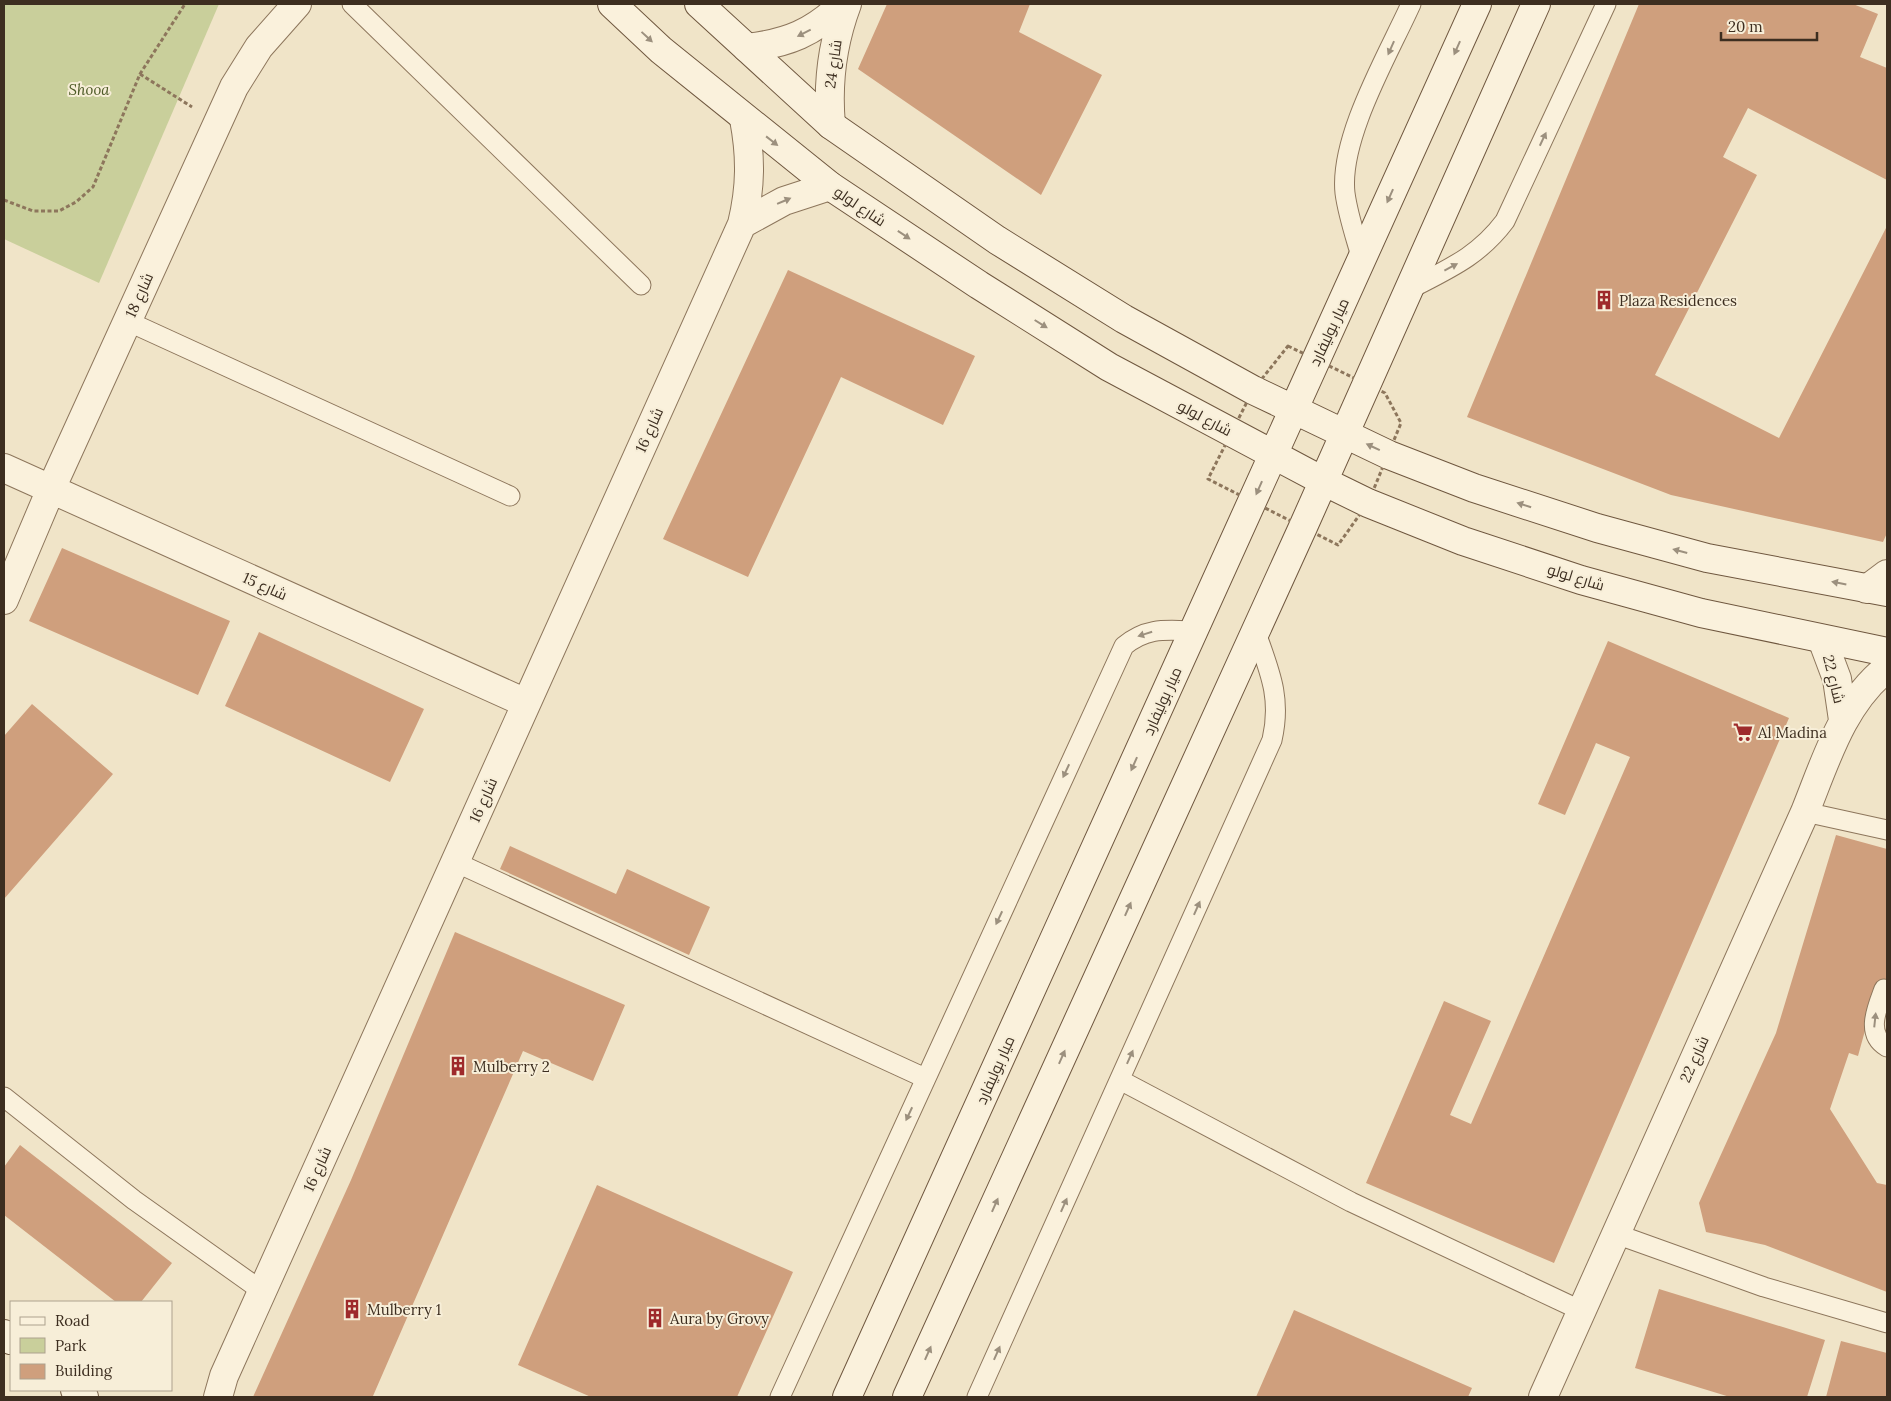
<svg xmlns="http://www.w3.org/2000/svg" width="1891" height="1401" font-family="Lora,Cairo,serif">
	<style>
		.green { fill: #c9cf9b }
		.building { fill: #cf9f7d }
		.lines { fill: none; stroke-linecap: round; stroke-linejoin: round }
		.lane-casing { stroke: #8d765c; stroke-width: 21 }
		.street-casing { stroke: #8d765c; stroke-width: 30 }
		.secondary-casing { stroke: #6f573f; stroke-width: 30 }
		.path { stroke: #8d765c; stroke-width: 3; stroke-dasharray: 4 2.5; stroke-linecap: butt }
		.lane { stroke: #faf1dc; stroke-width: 19 }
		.street { stroke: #faf1dc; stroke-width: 28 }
		.secondary { stroke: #faf1dc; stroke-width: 28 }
		.oneway { fill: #9c907e }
		.labels { text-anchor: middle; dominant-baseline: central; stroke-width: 4; stroke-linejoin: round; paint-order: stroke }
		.street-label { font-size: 15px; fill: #3d2e20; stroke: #f7eed8 }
		.park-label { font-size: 15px; font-style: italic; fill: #4d5a26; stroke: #f7eed8 }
		.poi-label { font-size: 15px; fill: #3d2e20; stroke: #f7eed8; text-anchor: start }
	</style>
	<rect width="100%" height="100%" fill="#f0e4c8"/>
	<!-- green -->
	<path class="green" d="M4,4H219L99,283L4,239Z"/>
	<!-- building -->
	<path class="building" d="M887,4H1030L1019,32L1102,75L1041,195L858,69Z
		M1639,4H1853L1878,14L1860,57L1887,68V180L1748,108L1723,157L1757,175L1655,375L1779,438L1887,226V533L1883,542L1671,495L1467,417Z
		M788,270L975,356L943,425L841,377L748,577L663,539Z
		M62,548L230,621L198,695L29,621Z
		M259,632L424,709L390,782L225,706Z
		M1608,641L1789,718L1554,1263L1366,1183L1444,1001L1491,1021L1450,1115L1471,1124L1630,757L1596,743L1565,815L1538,804Z
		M32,704L113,774L4,899V736Z
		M1836,835L1887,849V990L1877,987L1858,1056L1849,1053L1830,1109L1877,1183L1887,1185V1292L1765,1245L1706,1232L1699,1203L1776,1033Z
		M510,846L616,894L627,869L710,907L689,955L500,869Z
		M455,932L625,1005L593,1081L523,1051L373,1396L376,1397H253L351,1180Z
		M20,1145L172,1263L141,1302H116L4,1215V1167Z
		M597,1185L793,1272L737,1397H591L518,1365Z
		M1659,1289L1825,1340L1807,1397H1730L1635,1368Z
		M1294,1310L1472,1388L1468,1397H1256Z
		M1841,1341L1887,1353V1397H1826Z"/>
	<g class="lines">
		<defs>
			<path id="lane" d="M352,4L641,285
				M1362,260C1356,238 1348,216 1345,193C1339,138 1388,55 1411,4
				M1408,290C1448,269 1478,257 1505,221L1606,4
				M127,321L510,496
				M1805,812L1887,830
				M455,862L925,1078
				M1884,989C1877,1008 1865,1034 1887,1047
				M1120,1080L1351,1202L1582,1311
				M4,1097L134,1200L262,1291
				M1616,1234L1764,1287L1887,1323
				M780,1397L1124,646C1147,627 1166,630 1194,631
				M977,1397L1272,740C1282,697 1269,670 1255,630"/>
			<path id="street" d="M747,48C788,43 813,33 843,4
				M831,125C827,82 832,44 847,4
				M742,224L784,201L830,186
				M4,468L526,703
				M1867,589L1887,574
				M4,600L51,489L234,87L259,47L297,4
				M1822,639L1837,679L1843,720
				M218,1397L224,1376L742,224C751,187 751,156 744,119
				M1543,1397L1805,812C1826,760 1842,704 1887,668"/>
			<path id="secondary" d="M612,4L661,50L830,186L979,285L1109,367L1323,481L1368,503L1463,541L1581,580L1701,613L1887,652
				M699,4L831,125L997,240L1124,319L1253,390L1389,455L1474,488L1597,528L1707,558L1887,592
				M4,1334L11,1340
				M75,1390L84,1397
				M847,1397L1477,4
				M907,1397L1303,527L1536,4"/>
		</defs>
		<!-- lane casing -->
		<use href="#lane" class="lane-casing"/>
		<!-- street casing -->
		<use href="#street" class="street-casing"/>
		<!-- secondary casing -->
		<use href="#secondary" class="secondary-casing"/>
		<!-- path -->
		<path class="path" d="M140,74L192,107
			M4,200L33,211H59L76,202L93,187L140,74L185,4
			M1288,346L1385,393L1401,423L1368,503L1338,545L1208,479L1253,390Z"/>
		<!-- lane -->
		<use href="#lane" class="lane"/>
		<!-- street -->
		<use href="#street" class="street"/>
		<!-- secondary -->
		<use href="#secondary" class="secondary"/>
	</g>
	<!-- one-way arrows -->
	<defs><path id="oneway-solid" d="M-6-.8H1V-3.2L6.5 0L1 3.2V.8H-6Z" transform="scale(1.25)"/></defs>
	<g class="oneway">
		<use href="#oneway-solid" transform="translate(804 33) rotate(153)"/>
		<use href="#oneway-solid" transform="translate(647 37) rotate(43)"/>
		<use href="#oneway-solid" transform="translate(1391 48) rotate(114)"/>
		<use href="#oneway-solid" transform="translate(1457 48) rotate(114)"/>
		<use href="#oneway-solid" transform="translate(1543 139) rotate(-65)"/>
		<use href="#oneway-solid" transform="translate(772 141) rotate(38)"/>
		<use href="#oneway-solid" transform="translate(1390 196) rotate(114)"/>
		<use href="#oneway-solid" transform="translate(784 201) rotate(-23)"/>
		<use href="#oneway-solid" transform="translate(904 235) rotate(34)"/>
		<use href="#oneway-solid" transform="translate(1451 267) rotate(-28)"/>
		<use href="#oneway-solid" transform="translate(1041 324) rotate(32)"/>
		<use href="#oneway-solid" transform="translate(1373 447) rotate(-155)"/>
		<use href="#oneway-solid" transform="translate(1259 488) rotate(114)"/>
		<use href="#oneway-solid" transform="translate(1524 505) rotate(-162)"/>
		<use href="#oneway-solid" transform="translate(1680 551) rotate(-165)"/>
		<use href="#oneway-solid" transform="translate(1839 583) rotate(-169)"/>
		<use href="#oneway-solid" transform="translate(1145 634) rotate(163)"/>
		<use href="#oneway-solid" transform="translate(1134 764) rotate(114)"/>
		<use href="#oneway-solid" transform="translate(1066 771) rotate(115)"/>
		<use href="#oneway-solid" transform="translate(1197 908) rotate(-66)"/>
		<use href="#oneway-solid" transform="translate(1128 909) rotate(-66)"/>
		<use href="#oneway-solid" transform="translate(999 918) rotate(115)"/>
		<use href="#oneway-solid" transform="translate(1875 1020) rotate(-84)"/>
		<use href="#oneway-solid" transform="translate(1062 1057) rotate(-66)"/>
		<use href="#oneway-solid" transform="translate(1130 1057) rotate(-66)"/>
		<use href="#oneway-solid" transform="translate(909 1114) rotate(115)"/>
		<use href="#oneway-solid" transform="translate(995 1205) rotate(-66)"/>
		<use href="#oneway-solid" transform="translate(1064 1205) rotate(-66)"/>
		<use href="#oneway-solid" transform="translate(928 1353) rotate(-66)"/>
		<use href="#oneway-solid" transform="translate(997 1353) rotate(-66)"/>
	</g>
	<!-- icons -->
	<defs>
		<symbol id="building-bare" viewBox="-9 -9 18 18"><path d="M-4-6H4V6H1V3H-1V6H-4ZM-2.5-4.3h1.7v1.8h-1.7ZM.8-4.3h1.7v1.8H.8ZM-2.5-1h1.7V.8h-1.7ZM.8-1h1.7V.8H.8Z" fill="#9e2a2b" stroke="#f7eed8" stroke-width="2.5" paint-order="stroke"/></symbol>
		<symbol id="supermarket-bare" viewBox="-9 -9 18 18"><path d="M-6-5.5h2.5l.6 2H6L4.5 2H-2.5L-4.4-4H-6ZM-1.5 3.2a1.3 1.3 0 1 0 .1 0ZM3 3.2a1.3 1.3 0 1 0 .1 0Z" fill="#9e2a2b" stroke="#f7eed8" stroke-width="2.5" paint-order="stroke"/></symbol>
	</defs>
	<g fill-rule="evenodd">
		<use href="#building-bare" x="1590" y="286" width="28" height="28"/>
		<use href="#supermarket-bare" x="1729" y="718" width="28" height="28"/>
		<use href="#building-bare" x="444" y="1052" width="28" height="28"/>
		<use href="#building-bare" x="338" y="1295" width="28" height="28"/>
		<use href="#building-bare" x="641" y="1304" width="28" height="28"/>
	</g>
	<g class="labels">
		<!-- street labels -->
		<g class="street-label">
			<text transform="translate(833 64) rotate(-82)">شارع 24</text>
			<text transform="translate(860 206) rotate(34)">شارع لولو</text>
			<text transform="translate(139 295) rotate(-66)">شارع 18</text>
			<text transform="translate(1329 332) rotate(-65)">ميار بوليفارد</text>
			<text transform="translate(1205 418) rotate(28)">شارع لولو</text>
			<text transform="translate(649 430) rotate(-66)">شارع 16</text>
			<text transform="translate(1576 577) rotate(17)">شارع لولو</text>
			<text transform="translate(265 586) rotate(24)">شارع 15</text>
			<text transform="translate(1834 679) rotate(76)">شارع 22</text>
			<text transform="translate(1162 701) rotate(-66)">ميار بوليفارد</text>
			<text transform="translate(483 800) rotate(-66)">شارع 16</text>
			<text transform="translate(1694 1059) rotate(-66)">شارع 22</text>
			<text transform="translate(995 1070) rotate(-66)">ميار بوليفارد</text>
			<text transform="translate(317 1169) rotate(-66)">شارع 16</text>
		</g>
		<!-- park labels -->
		<g class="park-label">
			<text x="89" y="89">Shooa</text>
		</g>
		<!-- poi labels -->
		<g class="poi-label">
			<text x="1619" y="300">Plaza Residences</text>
			<text x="1758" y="732">Al Madina</text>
			<text x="473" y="1066">Mulberry 2</text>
			<text x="367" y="1309">Mulberry 1</text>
			<text x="670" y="1318">Aura by Grovy</text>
		</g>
	</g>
	<!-- border -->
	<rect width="1891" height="1401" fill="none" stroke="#3d2e20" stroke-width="10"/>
	<!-- legend -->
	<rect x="10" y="1301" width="162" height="90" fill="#f7eed8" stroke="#ada18e"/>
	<rect x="20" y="1317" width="25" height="8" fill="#faf1dc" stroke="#ada18e"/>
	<text x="55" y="1326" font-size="15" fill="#3d2e20">Road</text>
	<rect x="20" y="1338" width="25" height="15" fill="#c9cf9b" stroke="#ada18e"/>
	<text x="55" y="1351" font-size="15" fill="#3d2e20">Park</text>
	<rect x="20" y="1364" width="25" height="15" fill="#cf9f7d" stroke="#ada18e"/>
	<text x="55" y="1376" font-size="15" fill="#3d2e20">Building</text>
	<!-- scale -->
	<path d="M1721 32v8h96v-8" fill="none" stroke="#3d2e20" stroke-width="2.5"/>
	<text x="1728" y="32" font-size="15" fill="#3d2e20" stroke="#f7eed8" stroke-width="4" paint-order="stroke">20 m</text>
</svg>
